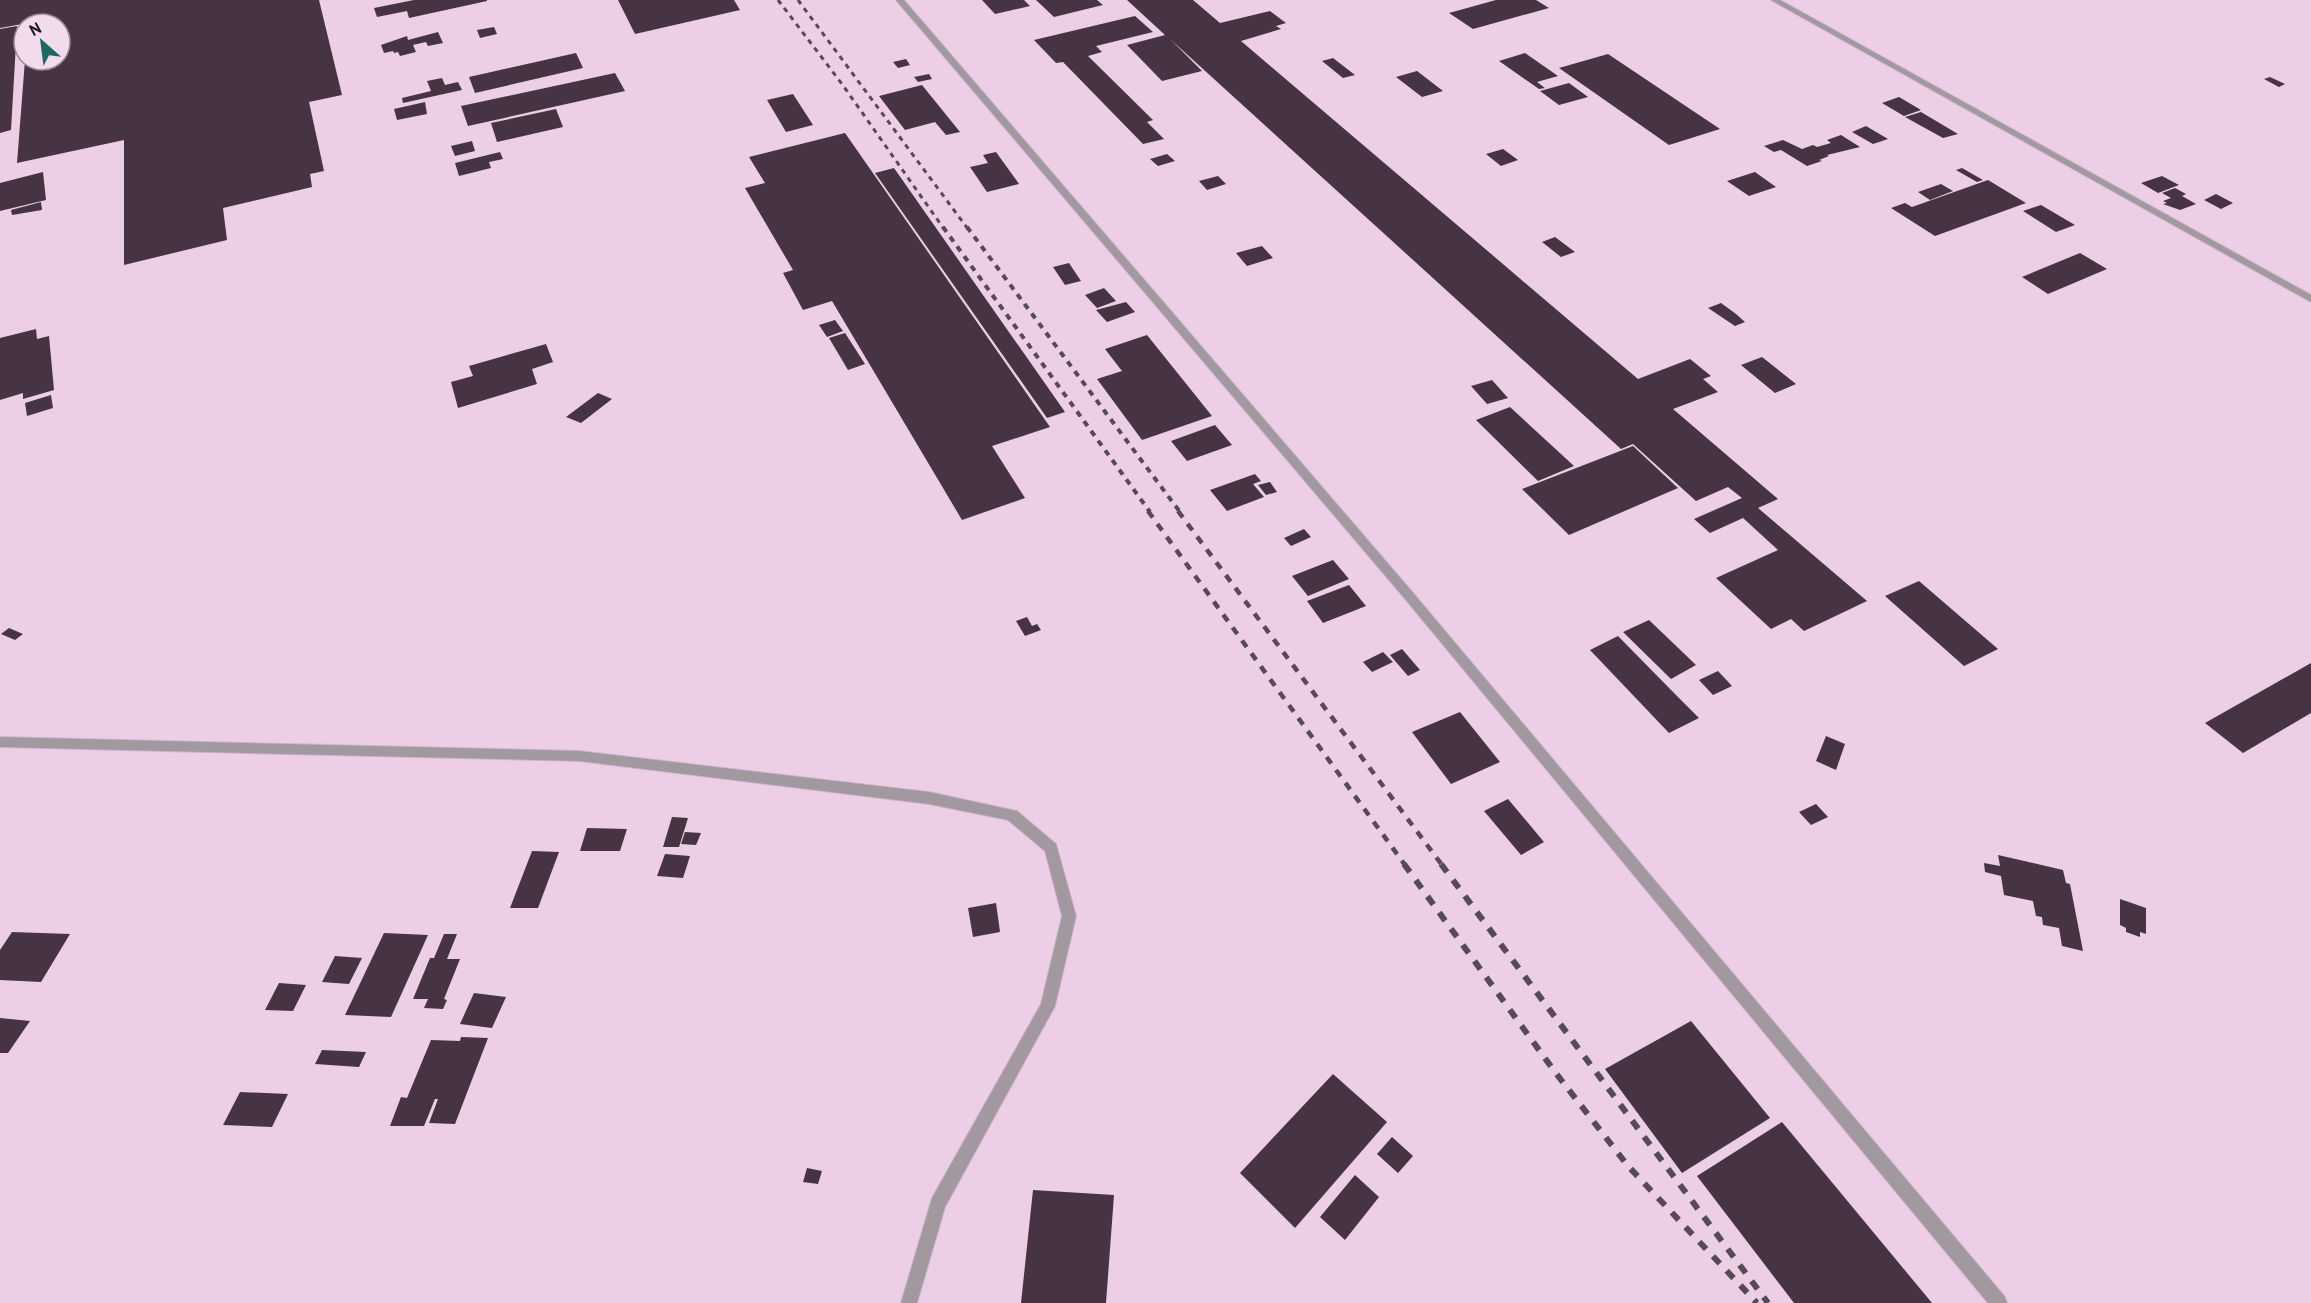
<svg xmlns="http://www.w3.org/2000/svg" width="2311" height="1303" font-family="'PT Sans',sans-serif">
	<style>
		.built { fill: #edcee7; fill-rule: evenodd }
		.building { fill: #463343 }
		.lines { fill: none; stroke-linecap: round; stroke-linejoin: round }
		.lane-casing { stroke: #ccb7c8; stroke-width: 2 }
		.lane { fill: #a298a0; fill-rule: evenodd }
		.rail-far3 { stroke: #564a54; stroke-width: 3; stroke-dasharray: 5 5; stroke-linecap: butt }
		.rail-far2 { stroke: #564a54; stroke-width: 4; stroke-dasharray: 6 6; stroke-linecap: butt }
		.rail-far1 { stroke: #564a54; stroke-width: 4.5; stroke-dasharray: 8 8; stroke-linecap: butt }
		.rail { stroke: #564a54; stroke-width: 6; stroke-dasharray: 10 10; stroke-linecap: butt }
	</style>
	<rect width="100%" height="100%" fill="#f3dbee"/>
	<!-- built -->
	<path class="built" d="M0,0H2311V1303H0ZM24,24H60V60H24Z"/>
	<!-- building -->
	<path class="building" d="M0,0H319L342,95L309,102L324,171L310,174L312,187L223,208L227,240L124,265V140L17,163L25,60H60V24L28,23L0,28Z
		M414,0H487V1L409,18L407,11L377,17L374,8Z
		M618,0H734L740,10L635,34Z
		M982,0H1024L1030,6L995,14Z
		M1036,0H1097L1103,5L1054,17Z
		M1127,0H1193L1220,23L1270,11L1286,23L1276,26L1281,29L1241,41L1638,379L1690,359L1711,376L1703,379L1718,392L1673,409L1778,499L1758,508L1867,601L1804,631L1791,619L1771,629L1716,578L1778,550L1743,518L1710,533L1694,519L1742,498L1728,487L1696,501L1633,444L1621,449L1170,39L1202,71L1162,81L1127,45L1165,35Z
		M1496,0H1536L1549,8L1473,29L1449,13Z
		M1135,16L1153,32L1096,46L1102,52L1088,56L1153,120L1147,122L1164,139L1143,144L1063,62L1056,63L1034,40Z
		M17,26L11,130L0,133V29Z
		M494,27L497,34L480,38L477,30Z
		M438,32L443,43L428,46L426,42L413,45L416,52L400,56L398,52L394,53L393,51L384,53L381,45L407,36L408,40Z
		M576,53L583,68L475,93L469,77Z
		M1525,53L1558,76L1537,82L1545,88L1539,89L1499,61Z
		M1608,54L1720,129L1669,145L1559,68Z
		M1333,58L1355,75L1343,78L1322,61Z
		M906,59L910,65L898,68L893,62Z
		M1417,71L1443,91L1422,97L1396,77Z
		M615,73L625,91L468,126L461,106Z
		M929,74L932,79L918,82L914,77Z
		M2270,77L2285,84L2279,87L2264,79Z
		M442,78L445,85L458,82L462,90L403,103L402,98L431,91L427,81Z
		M1569,83L1588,97L1559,105L1540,91Z
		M922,85L960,132L946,135L935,122L905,130L879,96Z
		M793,94L813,125L786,132L767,100Z
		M1899,97L1921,110L1904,116L1882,103Z
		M425,102L427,114L397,120L394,109Z
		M556,109L563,127L497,142L491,123Z
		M1921,112L1958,134L1943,138L1905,117Z
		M1866,126L1888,139L1873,144L1852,132Z
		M845,133L1050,427L992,446L1025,498L962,520L832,301L803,310L783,273L793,270L745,188L765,183L749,157Z
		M1841,135L1860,147L1827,155L1829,156L1819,160L1822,161L1807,166L1781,150L1774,152L1764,146L1783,140L1802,149L1813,145L1817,147L1831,143L1827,140Z
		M472,141L475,151L455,156L451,146Z
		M1503,149L1518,160L1501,166L1486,154Z
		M500,152L503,159L489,162L491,168L459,176L455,163Z
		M996,152L1019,184L987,192L970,167L988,163L983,155Z
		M1167,154L1175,161L1158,166L1150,159Z
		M894,168L1065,412L1047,418L875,173Z
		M1962,168L1983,180L1977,182L1956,170Z
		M43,172L46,200L0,211V183Z
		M1755,172L1776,187L1749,196L1727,181Z
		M1218,176L1226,184L1207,190L1199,181Z
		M2162,176L2179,185L2158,193L2141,183Z
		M1988,180L2026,203L1935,236L1891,208L1905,203L1912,207Z
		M1941,184L1953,191L1930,200L1918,192Z
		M2175,188L2186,194L2182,196L2196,204L2180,210L2163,204L2167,203L2163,201L2171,198L2162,193Z
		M2216,194L2233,203L2221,209L2204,200Z
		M41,202L42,210L12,215L11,210Z
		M2041,205L2075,225L2056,232L2023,211Z
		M1555,237L1575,252L1561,257L1542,242Z
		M1262,246L1273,258L1247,266L1236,253Z
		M2080,253L2107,269L2048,294L2022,277Z
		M1069,263L1081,281L1065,285L1053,267Z
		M1104,288L1116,301L1097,308L1085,295Z
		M1126,302L1135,312L1107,322L1096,310Z
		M1721,303L1736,314L1745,322L1735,326L1708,308Z
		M835,320L843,331L827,337L819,325Z
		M36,329L37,339L49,336L54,390L23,399V393L0,400V338Z
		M845,333L865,364L848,370L829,338Z
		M1147,335L1212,416L1142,440L1097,379L1122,371L1105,349Z
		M546,344L553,362L532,369L537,384L458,408L451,382L473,376L469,366Z
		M1762,357L1796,384L1775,393L1741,365Z
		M1492,380L1508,398L1487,404L1471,386Z
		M598,393L612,399L581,423L566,417Z
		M51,395L53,408L27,416L25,403Z
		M1510,407L1574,466L1538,481L1476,420Z
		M1215,425L1232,445L1187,461L1171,441Z
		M1633,446L1678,488L1569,535L1522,489Z
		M1255,474L1261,481L1253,484L1264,497L1227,511L1210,490Z
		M1270,482L1277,492L1266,495L1258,485Z
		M1304,529L1311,537L1291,546L1284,538Z
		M1333,560L1349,579L1308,596L1292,576Z
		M1919,581L1998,649L1964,666L1885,596Z
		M1349,585L1366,606L1323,623L1307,601Z
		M1027,617L1032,626L1037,624L1041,630L1025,636L1016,621Z
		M1649,620L1696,665L1671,679L1623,632Z
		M9,628L23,634L15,640L1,634Z
		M1618,636L1674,693L1699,718L1669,733L1590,650Z
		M1402,649L1420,670L1408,676L1390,655Z
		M1383,652L1393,662L1372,672L1363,662Z
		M2311,663V713L2243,753L2205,723Z
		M1718,671L1732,686L1713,695L1699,680Z
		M1460,712L1500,762L1451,784L1412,732Z
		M1826,736L1845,744L1836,770L1816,761Z
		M1508,799L1544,842L1521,855L1484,811Z
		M1816,804L1828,817L1811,825L1799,812Z
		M672,817L688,818L679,847H663Z
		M587,828L627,829L620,851H580Z
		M685,832L701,833L696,845L681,844Z
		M532,851L559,852L538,908H510Z
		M665,854L690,856L683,878L657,876Z
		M1998,855L2063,870L2066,883L2070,884L2083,951L2062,946L2059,928L2043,925L2042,917L2036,916L2033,901L2004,895L2001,876L1985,872L1984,863L2000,866Z
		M2120,899L2146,908V934L2140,932V937L2126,932V928L2120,925Z
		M996,903L1000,932L973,937L968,908Z
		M12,932L70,934L41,982L0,980V950Z
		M384,933L428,935L391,1017L345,1015Z
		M444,934H457L447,959H460L444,999L447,1000L443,1009L424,1008L428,999H413L430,958H434Z
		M335,956L362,958L349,984L322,982Z
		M279,983L306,985L293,1011L265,1010Z
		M474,993L506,997L492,1028L460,1024Z
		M0,1018L30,1021L8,1053H0Z
		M1691,1021L1770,1118L1682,1173L1605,1069Z
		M461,1037L488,1038L455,1124L429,1123L438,1099H435L424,1126H390L401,1097L407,1098L431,1040L460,1041Z
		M322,1050L366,1052L359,1067L315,1064Z
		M1333,1074L1387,1122L1295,1228L1240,1173Z
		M240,1092L288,1094L272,1127L223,1125Z
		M1782,1122L1932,1303H1794L1697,1176Z
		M1392,1137L1413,1156L1398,1173L1377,1154Z
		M807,1168L822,1171L818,1184L803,1182Z
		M1355,1175L1379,1197L1345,1240L1320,1217Z
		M1033,1190L1114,1195L1106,1303H1021Z"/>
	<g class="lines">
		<defs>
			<path id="lane" d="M896,0H904L1414,594L2005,1297L2007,1303H1988L1406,600Z
				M1771,0H1780L2311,295V302Z
				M0,737L579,751L929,792L1017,811L1056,844L1076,916L1055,1006L945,1207L917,1303H901L932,1198L1041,1004L1062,916L1045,851L1008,820L929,804L579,761L0,747Z"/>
		</defs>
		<!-- lane casing -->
		<use href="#lane" class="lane-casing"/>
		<!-- lane -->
		<use href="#lane" class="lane"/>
		<!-- rail-far3 -->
		<path class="rail-far3" d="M778,0L842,84L944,229
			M798,0L968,229"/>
		<!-- rail-far2 -->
		<path class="rail-far2" d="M943,227L1150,512
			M967,227L1180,512"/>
		<!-- rail-far1 -->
		<path class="rail-far1" d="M1148,511L1405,865
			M1178,511L1442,865"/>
		<!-- rail -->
		<path class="rail" d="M1404,864L1555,1072L1628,1166L1757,1303
			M1441,864L1768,1303"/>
	</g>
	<!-- north arrow -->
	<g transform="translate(42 42) rotate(332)"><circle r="28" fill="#f3dbee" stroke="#9d8c9a" stroke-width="1.5"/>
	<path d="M0-4.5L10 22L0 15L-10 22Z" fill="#1c6863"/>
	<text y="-9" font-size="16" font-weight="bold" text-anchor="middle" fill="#1d151c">N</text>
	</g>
</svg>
